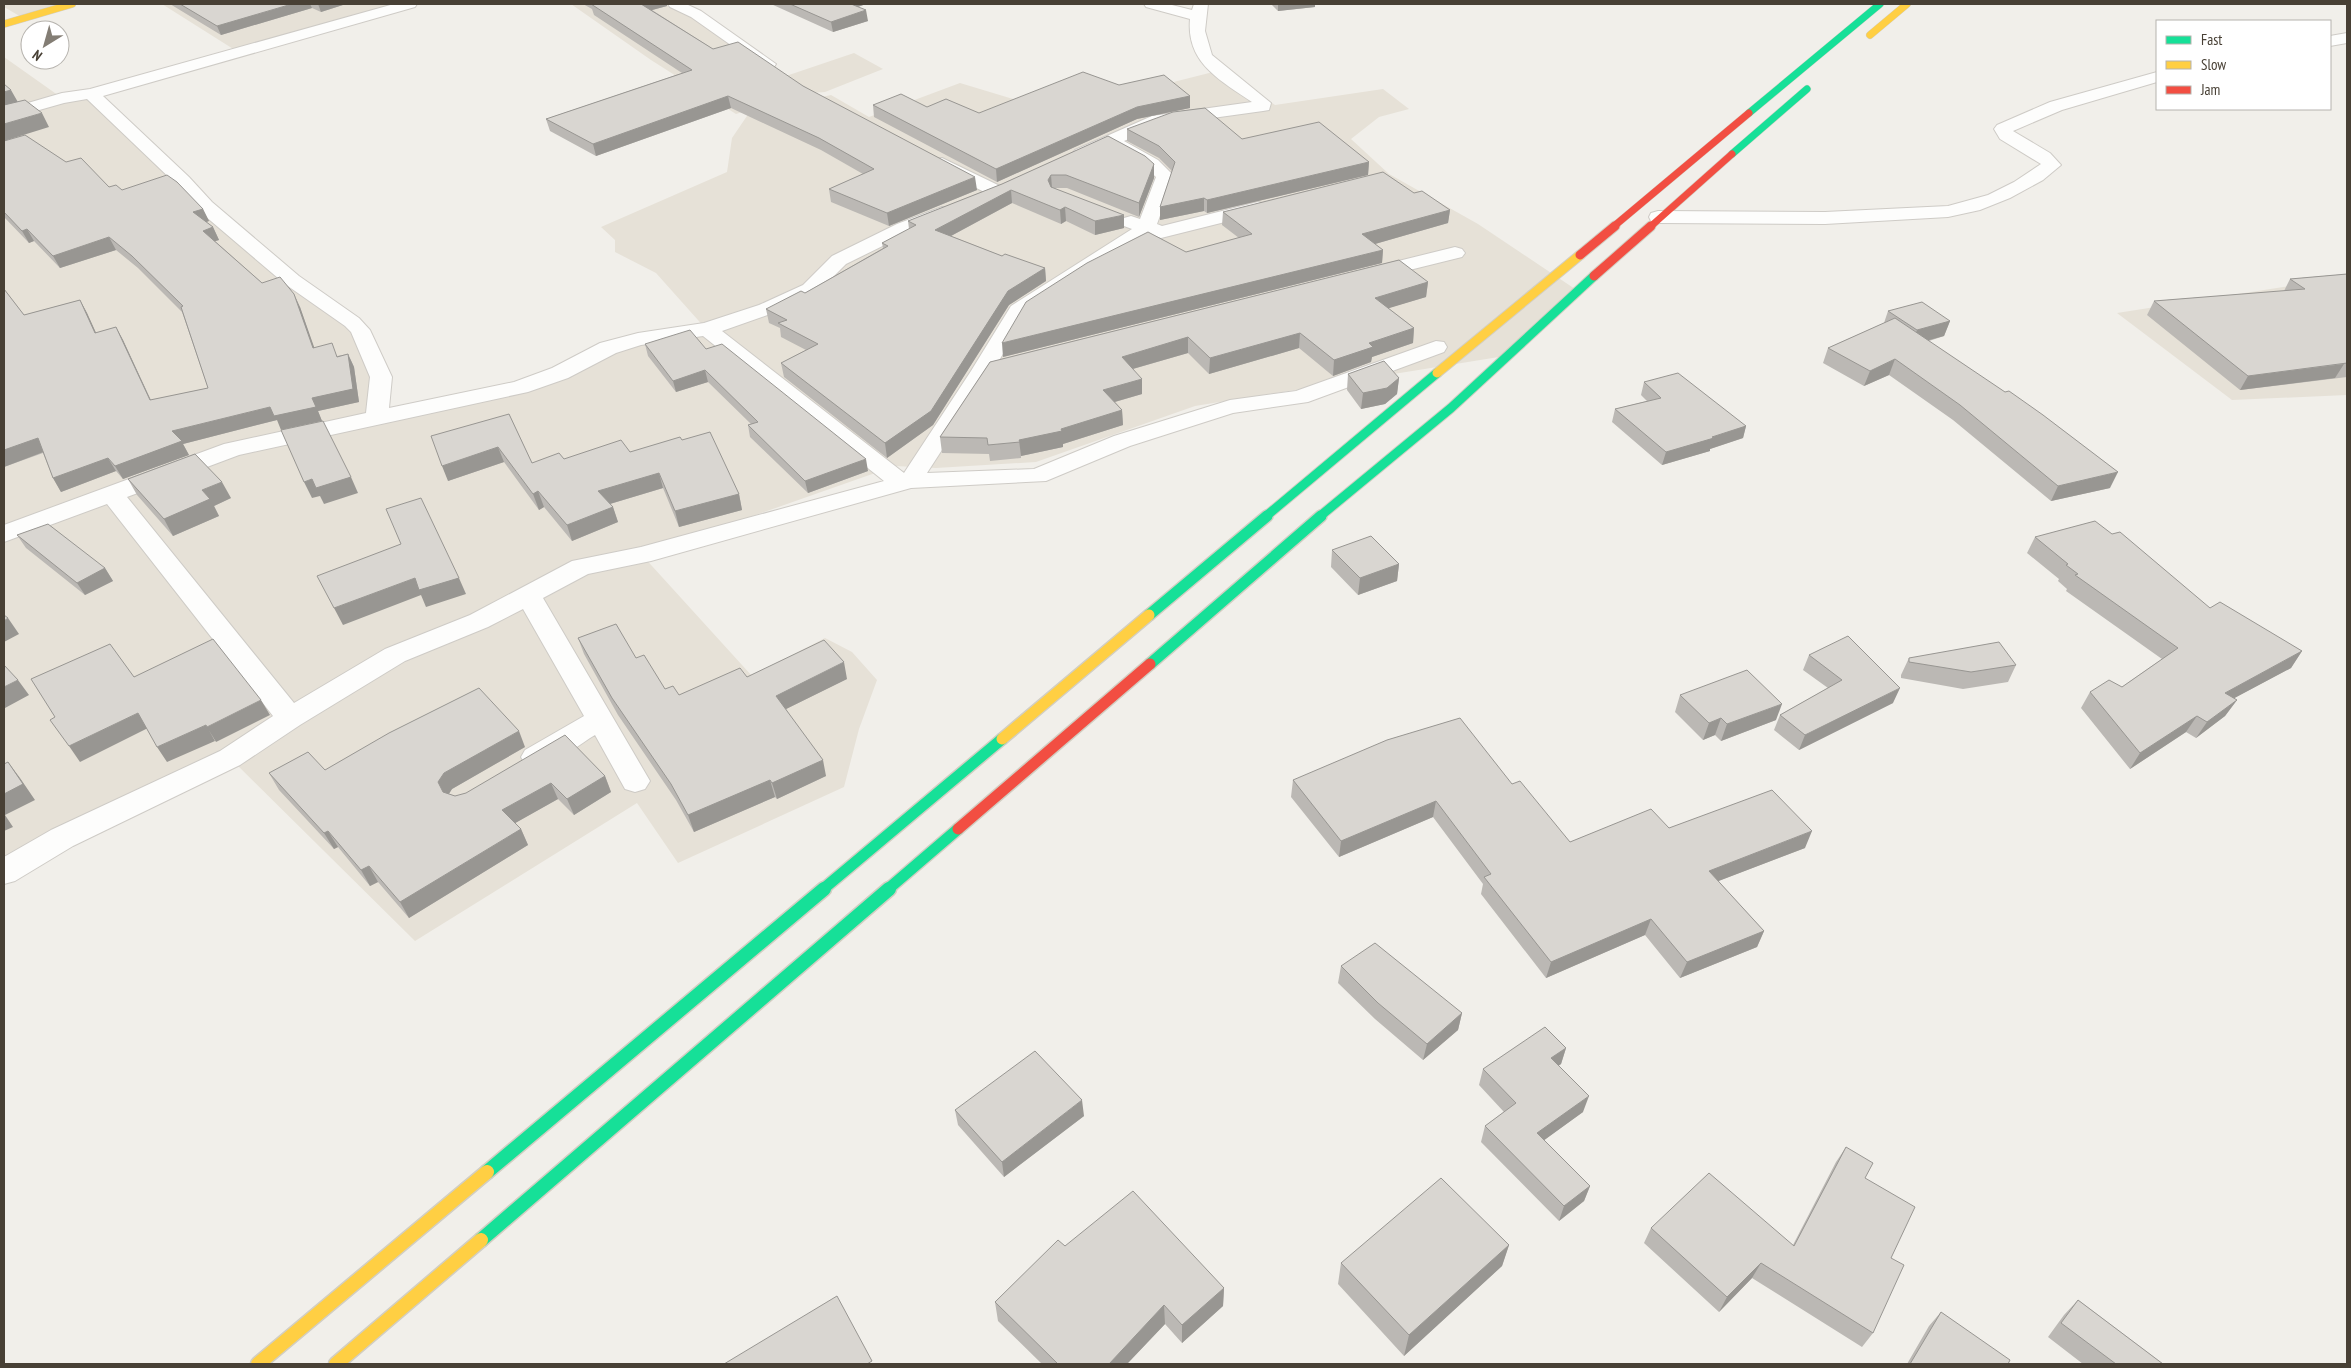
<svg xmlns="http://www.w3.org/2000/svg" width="2351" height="1368" font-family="'PT Sans Narrow',sans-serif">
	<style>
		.residential { fill: #e6e1d7 }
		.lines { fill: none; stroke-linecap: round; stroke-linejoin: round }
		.street-casing { stroke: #cecbc6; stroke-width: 2 }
		.fast-far3-casing { stroke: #d2cec2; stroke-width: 8 }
		.fast-far2-casing { stroke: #d2cec2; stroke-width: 11 }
		.fast-far1-casing { stroke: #d2cec2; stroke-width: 14 }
		.fast-casing { stroke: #d2cec2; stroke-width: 17 }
		.slow-far3-casing { stroke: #d2cec2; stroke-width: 8 }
		.slow-far2-casing { stroke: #d2cec2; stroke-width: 11 }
		.slow-far1-casing { stroke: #d2cec2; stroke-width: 14 }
		.slow-casing { stroke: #d2cec2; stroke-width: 17 }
		.jam-far2-casing { stroke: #d2cec2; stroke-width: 8 }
		.jam-far1-casing { stroke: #d2cec2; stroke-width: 11 }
		.jam-casing { stroke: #d2cec2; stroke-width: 14 }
		.street { fill: #fdfdfc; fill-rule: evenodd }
		.fast-far3 { stroke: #16e098; stroke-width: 7 }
		.fast-far2 { stroke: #16e098; stroke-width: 9 }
		.fast-far1 { stroke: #16e098; stroke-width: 11 }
		.fast { stroke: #16e098; stroke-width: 14 }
		.slow-far3 { stroke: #ffcf43; stroke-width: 7 }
		.slow-far2 { stroke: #ffcf43; stroke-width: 9 }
		.slow-far1 { stroke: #ffcf43; stroke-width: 11 }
		.slow { stroke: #ffcf43; stroke-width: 14 }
		.jam-far2 { stroke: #f24e42; stroke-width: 7 }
		.jam-far1 { stroke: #f24e42; stroke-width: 9 }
		.jam { stroke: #f24e42; stroke-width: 11 }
		.wall { fill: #bbb8b4 }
		.shaded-wall { fill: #989692 }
		.building { fill: #d9d6d1; stroke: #989692 }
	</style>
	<rect width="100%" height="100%" fill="#f1efea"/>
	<!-- residential -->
	<path class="residential" d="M4,4H72L23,18L4,7Z
		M162,4H410L238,52Z
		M571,4H678L786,76L854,53L883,69L825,92L799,94L736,114L651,60Z
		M4,57L62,98L91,94L183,181L352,322L381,377L377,417L520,387L608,348L706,329L656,273L615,252V240L601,227L727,172L732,138L749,113L831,95L869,117L960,83L1023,102L1122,95L1225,69L1275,105L1383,89L1409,109L1379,117L1351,139L1389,174L1478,224L1575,289L1505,356L1195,406L1036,462L936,468L895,466L642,555L752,676L825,638L852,652L877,680L859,729L844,787L678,863L637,803L415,941L230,758L62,838L4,872Z
		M2347,277V395L2232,400L2117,313Z"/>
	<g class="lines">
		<defs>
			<path id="street" d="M394,4H417L415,7L103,96L189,177L212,202L299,276L359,318L370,330L392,377L389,408L514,382L552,368L600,343L638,333L704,323L759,305L803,285L832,256L897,224L942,207L949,209L951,213L949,217L911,232L846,264L817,293L773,313L722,331L904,473L971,371L1011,306L1132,229L1124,226L1122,222L1124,218L1131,216L1140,219L1156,177L1146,168L1113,146L1087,158H1075L1072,154L1075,150L1152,116L1252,102C1220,80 1186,63 1190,19L1146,7L1144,4H1168L1192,10L1194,4H1208L1205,31L1212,55L1271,103L1269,110L1263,111L1162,125L1124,141L1158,160L1174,176L1157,224L1162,226L1258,202L1265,204L1267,208L1265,212L1161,238L1149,234L1026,314L993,371L927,473L1034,469L1114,436L1230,400L1296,391L1436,341L1444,342L1447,347L1444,352L1308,402L1233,413L1130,446L1046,481L911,488L651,561L588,574L543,598L650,781L645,789L635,792L625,789L595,735C575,747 548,771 525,764L521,757L525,750L584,716L523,609L488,627L405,661L300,725L240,765L73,846L15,881L4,884V857L51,830L220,751L273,716L107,504L4,542V525L224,444L366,413L370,377L351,332L345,326L285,284L198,210L177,185L87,99L64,103L4,120V110L62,93L90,89ZM703,336L884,481L641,547L572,561L470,615L385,649L294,703L127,497L239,455L528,392L568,378L616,353L641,345Z
				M668,4H686L701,11L776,64L774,67H762L691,17L670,7Z
				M2347,33V43L2330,46V36Z
				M2157,72V82L2062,110L2013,131L2050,153L2061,165L2043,180L2010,198L1980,210L1948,217L1825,224L1658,223L1651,221L1649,217L1651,213L1658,211L1825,212L1948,206L1988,195L2014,182L2041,164L2000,139L1994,129L1997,125L2050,102Z
				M942,158L1002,187L1005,191L1002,195H990L936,167L933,163L936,159Z
				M1455,247L1462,249L1465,253L1462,257L1369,280L1362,278L1359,274L1362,270Z"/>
			<path id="fast-far3" d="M1749,113L1880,4
				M1732,154L1807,89"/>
			<path id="fast-far2" d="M1265,517L1437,373
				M1319,517L1451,408L1594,276"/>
			<path id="fast-far1" d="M1149,615L1267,516
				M1150,664L1321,516
				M822,890L1002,739
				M887,890L958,829"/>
			<path id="fast" d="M487,1172L824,889
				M481,1240L889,889"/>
			<path id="slow-far3" d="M4,24L72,4
				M1870,35L1907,4"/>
			<path id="slow-far2" d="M1437,373L1580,255"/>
			<path id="slow-far1" d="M1002,739L1149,615"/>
			<path id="slow" d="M258,1364L487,1172
				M336,1364L481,1240"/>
			<path id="jam-far2" d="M1613,227L1749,113
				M1650,227L1732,154"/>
			<path id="jam-far1" d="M1580,255L1615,226
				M1594,276L1651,226"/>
			<path id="jam" d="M958,829L1150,664"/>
		</defs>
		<!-- street casing -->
		<use href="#street" class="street-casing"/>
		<!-- fast-far3 casing -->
		<use href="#fast-far3" class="fast-far3-casing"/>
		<!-- fast-far2 casing -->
		<use href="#fast-far2" class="fast-far2-casing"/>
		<!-- fast-far1 casing -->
		<use href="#fast-far1" class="fast-far1-casing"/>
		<!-- fast casing -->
		<use href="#fast" class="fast-casing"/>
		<!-- slow-far3 casing -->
		<use href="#slow-far3" class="slow-far3-casing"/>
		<!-- slow-far2 casing -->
		<use href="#slow-far2" class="slow-far2-casing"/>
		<!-- slow-far1 casing -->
		<use href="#slow-far1" class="slow-far1-casing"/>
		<!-- slow casing -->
		<use href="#slow" class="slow-casing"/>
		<!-- jam-far2 casing -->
		<use href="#jam-far2" class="jam-far2-casing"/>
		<!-- jam-far1 casing -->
		<use href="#jam-far1" class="jam-far1-casing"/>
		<!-- jam casing -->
		<use href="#jam" class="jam-casing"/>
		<!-- street -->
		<use href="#street" class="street"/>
		<!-- fast-far3 -->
		<use href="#fast-far3" class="fast-far3"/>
		<!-- fast-far2 -->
		<use href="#fast-far2" class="fast-far2"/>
		<!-- fast-far1 -->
		<use href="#fast-far1" class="fast-far1"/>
		<!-- fast -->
		<use href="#fast" class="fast"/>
		<!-- slow-far3 -->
		<use href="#slow-far3" class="slow-far3"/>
		<!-- slow-far2 -->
		<use href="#slow-far2" class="slow-far2"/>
		<!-- slow-far1 -->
		<use href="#slow-far1" class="slow-far1"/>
		<!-- slow -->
		<use href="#slow" class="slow"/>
		<!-- jam-far2 -->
		<use href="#jam-far2" class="jam-far2"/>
		<!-- jam-far1 -->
		<use href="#jam-far1" class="jam-far1"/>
		<!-- jam -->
		<use href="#jam" class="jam"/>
	</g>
	<!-- wall -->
	<path class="wall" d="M170,4H346L321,12L312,8L221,35Z
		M583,4H667V6L652,10L713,49L803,86L977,190L889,226L831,202L829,189L863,174L821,150L731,108L596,156L550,131L546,119L682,73L594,15L592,9Z
		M771,4H866L858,7L868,21L833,32Z
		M1271,4H1315V7L1278,11Z
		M1119,85L1190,96V108L1137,119L997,182L874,117L873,105L927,107L979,113Z
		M1127,129L1242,139L1369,162L1368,175L1207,213L1204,211L1160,220V207L1172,171L1159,158L1127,141Z
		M1108,136L1154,164V178L1139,217L1067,188H1055L1124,228L1095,235L1066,221L1061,224L1012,203L951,236L1002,256L1045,268L1046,281L1009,305L933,425L887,458L784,377L781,363L806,350L781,337L780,328L769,323L766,309L805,293L883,248L882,243L909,229L908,221L1002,184Z
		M4,141L66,162L109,187L203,209L209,221L206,222L213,227L219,240L215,241L262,283L300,307L314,348L337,356L348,354L354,367L359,402L318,411L322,421L277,420L183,444L189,455L123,479L116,471L61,492L53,478L43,453L4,467V289L24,315L80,300L87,313L96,333L116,327L123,340L151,400L208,388L182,312L138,268L116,250L60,268L34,241L29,243L4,217Z
		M1414,193L1450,210L1448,223L1375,244L1383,250L1382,263L1003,357L1186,252L1239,238L1222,225L1223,212Z
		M2347,274V377L2240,390L2147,315L2154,301L2284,291L2290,279Z
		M1428,282L1426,297L1388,308L1414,328L1413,343L1372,357L1371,362L1333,376L1299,348L1209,374L1188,353L1133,369L1142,394L1115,402L1122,410L1123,425L1063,444V447L1021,456V458L990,461L989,454L942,453L940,437L990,362Z
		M1888,311L1950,321L1944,336L1929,341L2110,488L2051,501L1953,420L1889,375L1864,386L1823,363L1828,348L1884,323Z
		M645,344L706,349L868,471L808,493L750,437L748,425L751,424L708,382L676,392L648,356Z
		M1348,374L1399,378L1397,394L1385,404L1361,409L1347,390Z
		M1644,382L1746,426L1743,438L1710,449V451L1662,465L1612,422L1615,409L1647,401L1641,395Z
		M509,414L532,463L630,452L682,440L739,494L742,510L679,527L663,488L610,504L613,507L618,522L572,541L544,507L539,510L504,462L448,481Z
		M128,479L231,498L214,506L219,516L173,536L137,495Z
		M17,535L105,568L113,581L85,595L26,548Z
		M2035,537L2210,608L2302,651L2291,668L2234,698L2237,700L2225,716L2196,738L2186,732L2130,769L2081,708L2090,692L2122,687L2162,659L2066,591L2067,589L2058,581L2059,579L2027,553Z
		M1332,550L1399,564L1397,581L1358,595L1331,567Z
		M578,638L636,658L665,689L679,695L747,677L847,679L786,709L826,776L777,799L775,797L694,832L676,800L618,715L584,654Z
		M1809,655L1893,703L1799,750L1774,730L1780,715L1828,688L1803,670Z
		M1909,658L2016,665L2008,682L1963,689L1901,678V675Z
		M1680,695L1776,720L1721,741L1715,735L1703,740L1675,712Z
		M525,747L452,789L449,794L455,796L605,776L611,792L574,815L558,799L515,823L521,829L528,845L409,918L378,882L370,886L338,847L334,849L279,790L269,773L325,770Z
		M1293,780L1512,784L1570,842L1669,828L1805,848L1718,881L1764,931L1757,947L1680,978L1645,935L1546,978L1481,894L1483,884L1433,817L1339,857L1291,797Z
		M1341,966L1462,1013L1458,1030L1423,1060L1375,1019L1338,983Z
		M1566,1048L1561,1064L1558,1066L1583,1112L1544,1140L1590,1186L1584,1201L1559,1221L1481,1142L1485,1126L1504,1112L1479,1085L1483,1069Z
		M955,1110L1084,1116L1004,1177L958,1125Z
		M1846,1147L1865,1178L1891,1258L1873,1333L1862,1347L1752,1278L1719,1312L1644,1243L1651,1228L1793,1245L1836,1162Z
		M1509,1245L1502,1266L1404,1356L1338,1284L1341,1263Z
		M1065,1246L1224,1288L1223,1306L1182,1343L1165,1324L1127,1364H1042L998,1321L995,1302Z
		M2078,1300L2163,1364H2083L2048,1337L2064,1315Z
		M1941,1312L2008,1364H1907L1929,1326Z"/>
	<!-- shaded-wall -->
	<path class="shaded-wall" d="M292,4H310L312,8L221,35L217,26Z
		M318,4H346L321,12Z
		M639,4H667V6L641,13Z
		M845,4H866L846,11Z
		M1278,4H1315V7L1278,11Z
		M866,10L868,21L833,32L831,22Z
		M11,90L19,104L4,108V92Z
		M728,96L731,108L596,156L593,144Z
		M1190,96V108L1137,119L997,182L996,169L1137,107Z
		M42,113L49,127L4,141V124Z
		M1369,162L1368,175L1207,213V200Z
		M1154,164V178L1139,217V203Z
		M1051,175L1052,188L1048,193V180Z
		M975,177L977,190L889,226L887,213Z
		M1011,190L1012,203L936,244L935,230Z
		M1204,198V211L1160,220V207Z
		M1065,207L1066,221L1061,224L1060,210Z
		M203,209L209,221L199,225L193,212Z
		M1450,210L1448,223L1361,248L1362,234Z
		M1124,215V228L1095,235V221Z
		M213,227L219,240L209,243L203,231Z
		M27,229L34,241L29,243L22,231Z
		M109,237L116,250L60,268L53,256Z
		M1383,250L1382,263L1003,357L1002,343Z
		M1045,268L1046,281L1009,305L933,425L887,458L885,443L1008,291Z
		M1428,282L1426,297L1373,313L1375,298Z
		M294,294L300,307L319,361L313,348Z
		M80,300L87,313L102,346L95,333Z
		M1950,321L1944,336L1911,345L1917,330Z
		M116,327L123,340L157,414L150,400Z
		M1414,328L1413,343L1372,357L1371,362L1333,376L1334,360L1369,343Z
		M1300,333L1299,348L1209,374L1210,358Z
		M1188,337V353L1122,372V357Z
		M348,354L354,367L359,402L318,411L322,421L281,430L277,420L183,444L189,455L123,479L115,466L172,431L270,407L312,398Z
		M1895,359L1889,375L1864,386L1870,371Z
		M2344,364L2335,378L2240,390L2248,376Z
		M705,370L708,382L676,392L673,381Z
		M1399,378L1397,394L1385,404L1361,409L1363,393Z
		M1142,379V394L1104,405L1103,390Z
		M1122,410L1123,425L1063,444V447L1021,456L1019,440L1061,429Z
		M1746,426L1743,438L1710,449V451L1662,465L1666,452Z
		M38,438L46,451L4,467V450Z
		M498,447L504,462L448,481L442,466Z
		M108,458L116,471L61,492L53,478Z
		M866,459L868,471L808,493L805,481Z
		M2118,472L2110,488L2051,501L2058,486Z
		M659,473L663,488L603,506L598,491Z
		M351,477L358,493L324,504L320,496L312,498L304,482L312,479Z
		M222,482L231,498L214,506L219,516L173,536L164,519L202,490Z
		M538,491L544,507L539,510L533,494Z
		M739,494L742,510L679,527L675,511Z
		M613,507L618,522L572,541L567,525Z
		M1399,564L1397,581L1358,595L1360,578Z
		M105,568L113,581L85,595L77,583Z
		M415,578H459L466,594L426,607L421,595L343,625L334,608Z
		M8,618L19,634L4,642V621Z
		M2302,651L2291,668L2214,709L2225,693Z
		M844,662L847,679L780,712L776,696Z
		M18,680L29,695L5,708L4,706V687Z
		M1900,688L1893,703L1799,750L1805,735Z
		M261,700L270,715L216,742L207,727Z
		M2237,700L2225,716L2196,738L2207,722Z
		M1782,704L1776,720L1721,741L1727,724Z
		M138,713L148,728L80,762L69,746Z
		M2197,716L2186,732L2130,769L2140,753Z
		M1721,718L1715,735L1703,740L1709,723Z
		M206,725L215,741L167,762L157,747Z
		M519,731L525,747L452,789L446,798L438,782L444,773Z
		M823,760L826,776L777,799L772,783Z
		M8,762L20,778L35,800L5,815L13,827L4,831V794Z
		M605,776L611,792L574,815L567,799Z
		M770,780L775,797L694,832L688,815Z
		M551,783L558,799L510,826L502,810Z
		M1436,801L1433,817L1339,857L1341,841Z
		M521,829L528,845L409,918L400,902Z
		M328,831L338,847L334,849L324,833Z
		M1812,831L1805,848L1703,887L1709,871Z
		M369,866L378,882L370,886L361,870Z
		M1651,919L1645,935L1546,978L1551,962Z
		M1764,931L1757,947L1680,978L1687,962Z
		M1462,1013L1458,1030L1423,1060L1427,1044Z
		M1566,1048L1561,1064L1546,1074L1551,1058Z
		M1589,1096L1583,1112L1532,1149L1537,1133Z
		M1082,1100L1084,1116L1004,1177L1002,1162Z
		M1590,1186L1584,1201L1559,1221L1564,1206Z
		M1509,1245L1502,1266L1404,1356L1409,1335Z
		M1761,1263L1752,1278L1719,1312L1727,1297Z
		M1224,1288L1223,1306L1182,1343V1325Z
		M1164,1305L1165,1324L1127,1364H1109Z"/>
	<!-- building -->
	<path class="building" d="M180,4H292L217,26Z
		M591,4H641L713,49L738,42L803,86L975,177L887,213L829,189L874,169L819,138L728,96L593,144L546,119L692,70Z
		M790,4H851L866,10L831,22Z
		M1083,72L1119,85L1164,75L1190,96L1137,107L996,169L873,105L901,94L927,107L946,99L979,113Z
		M4,84L11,90L4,92Z
		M25,100L42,113L4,124V105Z
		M1205,108L1242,139L1319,122L1369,162L1207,200L1204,198L1160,207L1175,162L1159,146L1127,129L1173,112Z
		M25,135L66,162L81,158L109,187L116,185L122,190L167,175L177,182L203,209L193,212L213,227L203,231L262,283L280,277L294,294L313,348L332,343L337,357L348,354L353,389L312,398L316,407L274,416L270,407L172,431L182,441L115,466L108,458L53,478L38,438L4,450V289L24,315L80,300L95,333L116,327L150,400L208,388L181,307L183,306L132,256L109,237L53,256L27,229L22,231L4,212V141Z
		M1108,136L1145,156L1154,164L1139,203L1066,175H1051L1048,180L1051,187L1124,215L1095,221L1065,207L1060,210L1011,190L935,230L1002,256L1005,254L1045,268L1008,291L931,411L885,443L781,363L818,344L778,323L787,320L766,309L801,291L805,293L888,246L882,243L916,225L908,221L1002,184Z
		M1383,172L1414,193L1422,191L1450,210L1362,234L1383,250L1002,343L1026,302L1087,263L1148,232L1186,252L1252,234L1223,212Z
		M1399,260L1428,282L1375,298L1414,328L1369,343L1373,347L1334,360L1300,333L1210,358L1188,337L1122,357L1142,379L1103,390L1122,410L1061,429L1062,431L1019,440L1020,442L988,445L987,438L940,437L990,362Z
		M2347,274V363L2248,376L2154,301L2305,289L2290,279Z
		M1922,302L1950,321L1917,330L1888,311Z
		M1895,318L2005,392L2009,391L2043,415L2118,472L2058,486L1960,405L1895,359L1870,371L1828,348Z
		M690,330L706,349L722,344L866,459L805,481L748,425L758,422L705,370L673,381L645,344Z
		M1384,361L1399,378L1387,388L1363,393L1348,374Z
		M1678,373L1746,426L1712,437L1714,438L1666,452L1615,409L1661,398L1644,382Z
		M509,414L532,463L559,453L564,459L621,440L630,452L680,437L682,440L710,432L739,494L675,511L659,473L598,491L613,507L567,525L538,491L533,494L498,447L442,466L431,436Z
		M323,421L351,477L316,488L312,479L304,482L281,430Z
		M195,454L222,482L202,490L210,499L164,519L128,479Z
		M421,498L459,578L419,590L415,578L334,608L317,576L401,544L386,509Z
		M2095,521L2112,534L2120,532L2210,608L2220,602L2302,651L2225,693L2237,700L2207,722L2197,716L2140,753L2090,692L2109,680L2122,687L2178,648L2075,575L2078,574L2066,565L2068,564L2035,537Z
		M48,524L105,568L77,583L17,535Z
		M1371,536L1399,564L1360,578L1332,550Z
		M4,615L8,618L4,621Z
		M616,624L636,658L644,655L665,689L673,686L679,695L740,668L747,677L824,640L844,662L776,696L823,760L772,783L770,780L688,815L671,784L612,698L578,638Z
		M1848,636L1900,688L1805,735L1780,715L1842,680L1809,655Z
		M213,639L261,700L207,727L206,725L157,747L138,713L69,746L50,720L55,717L31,679L110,644L134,677Z
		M1999,642L2016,665L1971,672L1909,662V658Z
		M4,665L18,680L4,687Z
		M1747,670L1782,704L1727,724L1721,718L1709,723L1680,695Z
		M479,688L519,731L444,773L438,782L443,792L455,796L466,793L565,735L605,776L567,799L551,783L502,810L521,829L400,902L369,866L361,870L328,831L324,833L269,773L308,752L325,770L389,733Z
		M1460,718L1512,784L1520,781L1570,842L1651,809L1669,828L1772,790L1812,831L1709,871L1764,931L1687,962L1651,919L1551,962L1484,877L1491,874L1436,801L1341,841L1293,780L1387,740Z
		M8,762L23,784L4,794V764Z
		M1375,943L1462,1013L1427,1044L1378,1003L1341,966Z
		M1545,1027L1566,1048L1551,1058L1589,1096L1537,1133L1590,1186L1564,1206L1485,1126L1516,1103L1483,1069Z
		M1035,1051L1082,1100L1002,1162L955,1110Z
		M1846,1147L1873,1163L1865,1178L1915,1207L1891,1258L1904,1265L1873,1333L1761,1263L1727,1297L1651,1228L1709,1173L1794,1246Z
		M1441,1178L1509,1245L1409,1335L1341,1263Z
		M1133,1191L1224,1288L1182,1325L1164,1305L1109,1364H1058L995,1302L1058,1240L1065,1246Z
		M837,1296L872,1361L867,1364H724Z
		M2078,1300L2163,1364H2116L2061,1323Z
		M1941,1312L2010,1360L2008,1364H1910Z"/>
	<!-- border -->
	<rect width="2351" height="1368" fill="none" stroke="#484035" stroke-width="10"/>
	<!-- legend -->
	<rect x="2156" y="20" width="175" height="90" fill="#ffffff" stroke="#b6b3ae"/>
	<rect x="2166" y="36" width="25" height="8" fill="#16e098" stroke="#b6b3ae"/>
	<text x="2201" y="45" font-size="15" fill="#484035">Fast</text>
	<rect x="2166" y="61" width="25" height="8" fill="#ffcf43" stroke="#b6b3ae"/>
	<text x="2201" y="70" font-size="15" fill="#484035">Slow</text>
	<rect x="2166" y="86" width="25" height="8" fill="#f24e42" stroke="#b6b3ae"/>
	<text x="2201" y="95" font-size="15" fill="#484035">Jam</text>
	<!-- north arrow -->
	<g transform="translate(45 45) rotate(217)"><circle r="24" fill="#ffffff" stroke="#b6b3ae"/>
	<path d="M0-4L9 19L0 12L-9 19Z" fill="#837d74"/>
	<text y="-8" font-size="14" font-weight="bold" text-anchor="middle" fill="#484035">N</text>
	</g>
</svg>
